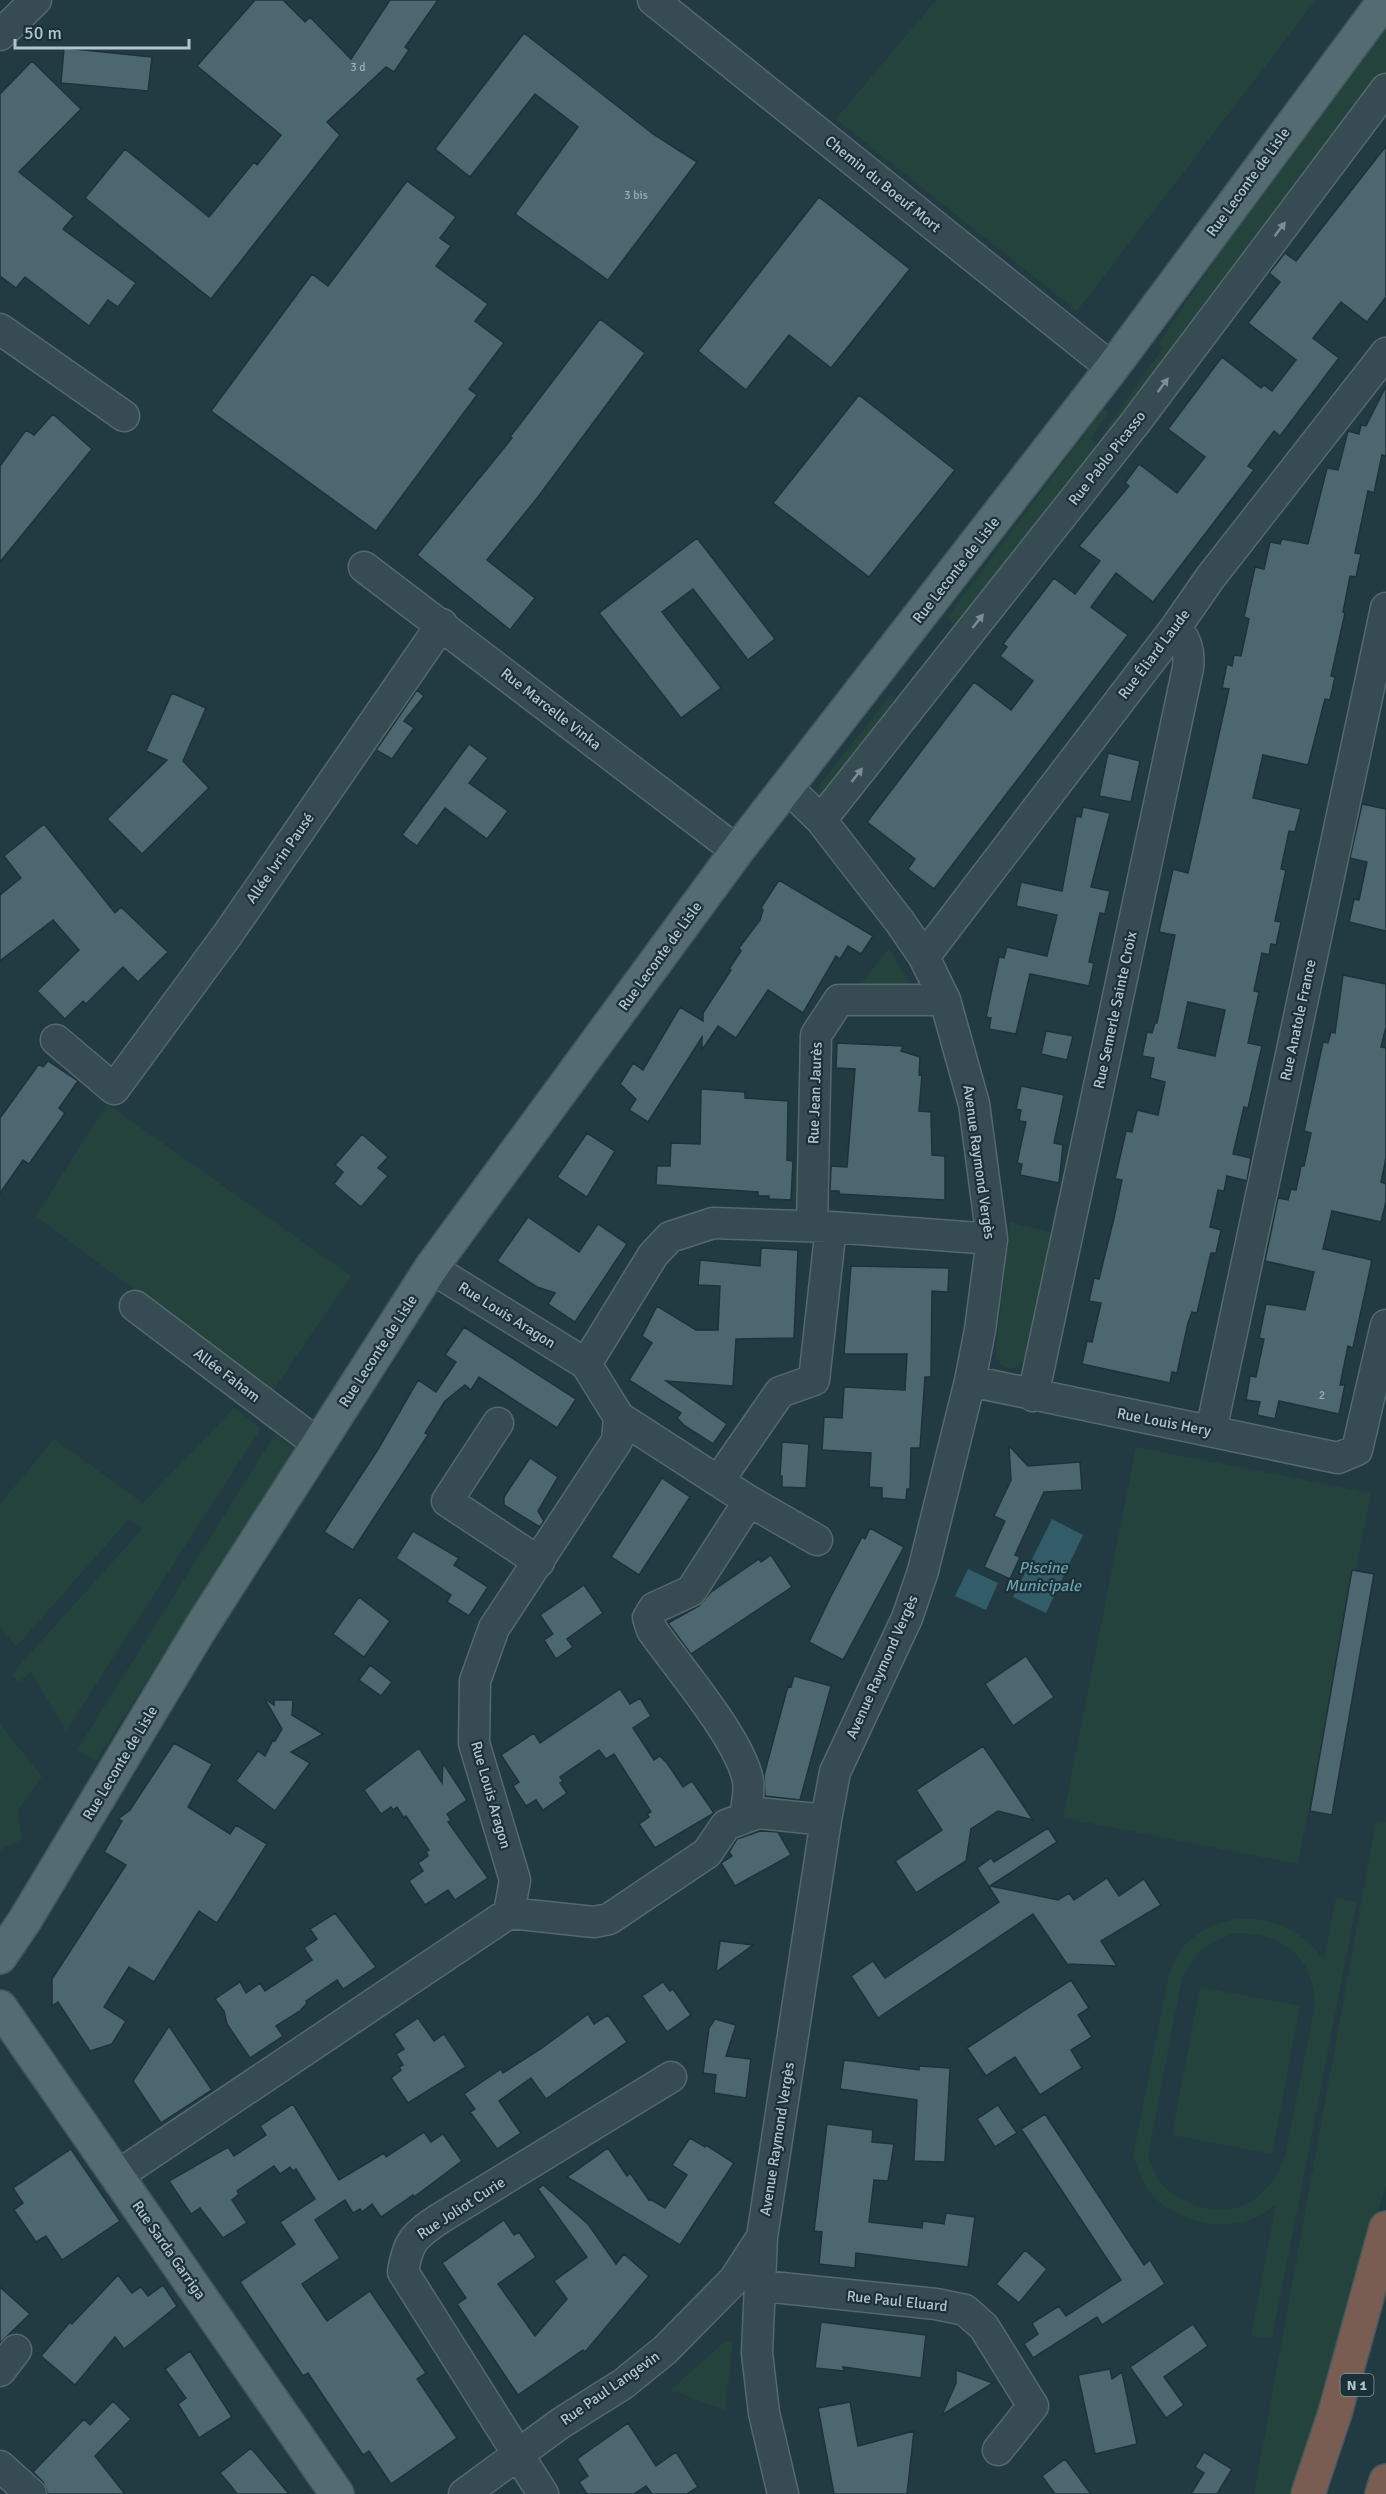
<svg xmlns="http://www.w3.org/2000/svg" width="1386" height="2494" font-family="Signika,sans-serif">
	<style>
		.green { fill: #24433c; fill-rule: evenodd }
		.water { fill: #335c69 }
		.building { fill: #4d6770; stroke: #1e3239; stroke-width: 1.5; fill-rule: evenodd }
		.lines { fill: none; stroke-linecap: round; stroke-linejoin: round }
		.minor-casing { stroke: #55686f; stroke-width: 33 }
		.major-casing { stroke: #43575e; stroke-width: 36 }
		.highway-casing { stroke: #45585f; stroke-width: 36 }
		.minor { stroke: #374b52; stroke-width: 30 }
		.major { stroke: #556b72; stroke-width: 33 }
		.highway { stroke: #795d53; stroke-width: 33 }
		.oneway { fill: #7b8e95 }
		.labels { text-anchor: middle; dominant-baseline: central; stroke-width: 4.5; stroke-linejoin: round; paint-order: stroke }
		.number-label { font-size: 12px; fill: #9aaeb5 }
		.shield { fill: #1c3037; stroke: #86989f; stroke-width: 1.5 }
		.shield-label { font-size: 14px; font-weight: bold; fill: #b3c5cc }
		.street-label { font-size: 15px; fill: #b3c5cc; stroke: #1c3037 }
		.water-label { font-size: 16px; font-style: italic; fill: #699faf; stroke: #1c3037 }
	</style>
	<rect width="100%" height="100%" fill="#223b42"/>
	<!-- green -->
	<path class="green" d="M936,0H1316L1077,311L836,119Z
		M1386,25V74L1111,441L1102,434L1163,348L1158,344L1292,147Z
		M1104,408L1109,412L1091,438L1103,449L957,625L950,621L949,615Z
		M890,696L893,698L891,708L829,801L819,793L820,784Z
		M889,948L914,991H856Z
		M107,1104L351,1276L272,1392L36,1216Z
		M1010,1222L1057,1234L1035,1346L1023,1362L1012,1369L1000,1364L996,1352Z
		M234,1408L261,1428L66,1731L31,1672L19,1682L11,1675L142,1529L129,1519L16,1647L0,1627V1504L54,1439L143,1503Z
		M275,1434L294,1449L96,1761L77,1750Z
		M1136,1447L1371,1493L1298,1864L1063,1818Z
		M0,1724L42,1777L18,1810L22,1839L0,1850Z
		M1376,1821L1386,1822V2186L1293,2494H1254Z
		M1336,1898L1357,1902L1272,2339L1251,2335L1276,2205C1270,2208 1263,2214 1257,2217C1225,2232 1183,2223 1157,2200C1144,2189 1139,2171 1133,2156L1169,1974C1175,1962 1180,1947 1191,1939C1236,1904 1292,1916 1324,1960ZM1232,1933C1280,1931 1314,1956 1315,2005L1285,2156C1269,2200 1233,2223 1188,2202C1180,2198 1170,2194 1165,2188C1156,2178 1152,2167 1148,2155L1182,1978L1200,1950Z
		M1200,1987L1300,2006L1272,2154L1172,2135Z
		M725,2341L733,2342L725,2410L671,2390Z"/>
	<!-- water -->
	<path class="water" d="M1052,1519L1083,1535L1046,1613L1013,1597Z
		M968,1569L998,1583L986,1610L955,1596Z"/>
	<!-- building -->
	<path class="building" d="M255,0H283L305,22L310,17L351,59L390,0H438L405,47L409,50L394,72L386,67L327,122L340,135L211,299L85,198L125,149L209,217L254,162L257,165L281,135L197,66Z
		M524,33L653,134L697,162L608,280L515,214L578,127L535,94L470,177L435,149Z
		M64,48L152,57L148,91L61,83Z
		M32,61L81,109L19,172L74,216L63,229L136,283L118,307L108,300L89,326L25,277L16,288L0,276V94Z
		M1386,146V297L1367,322L1341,302L1313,338L1339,358L1280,436L1274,431L1248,466L1254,470L1153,602L1116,573L1091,607L1128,635L934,889L908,869L915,859L867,822L974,682L1011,710L1033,681L1000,656L1007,647L1003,644L1054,578L1075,594L1100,561L1079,546L1129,486L1125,483L1139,464L1177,493L1205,457L1168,429L1222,357L1261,388L1264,385L1272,391L1296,360L1248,323L1280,282L1269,273L1285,253L1296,261Z
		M407,181L456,217L440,238L451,246L436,266L488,304L475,321L504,343L469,389L477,395L376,531L211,411L312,274L328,286Z
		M819,197L910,269L831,368L789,335L746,390L698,351Z
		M600,319L645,353L538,497L487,560L535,598L510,630L417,555L512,438L510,437Z
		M1386,386V456L1382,455L1374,493L1368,491L1355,553L1361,554L1356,577L1350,576L1343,612L1345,613L1331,676L1335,677L1330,700L1325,699L1308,765L1263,755L1253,798L1301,809L1295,832L1289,831L1281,869L1286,870L1275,921L1281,922L1276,945L1271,944L1269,955L1262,953L1254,991L1259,992L1248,1043L1262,1046L1248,1108L1244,1107L1233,1154L1251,1158L1247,1181L1227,1176L1224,1191L1218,1190L1210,1227L1221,1230L1216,1253H1211L1197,1313L1192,1312L1188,1323L1177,1373L1172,1372L1170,1383L1082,1364L1087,1341L1092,1342L1101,1303L1089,1301L1094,1278L1099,1279L1114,1218L1122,1180L1115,1179L1126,1131L1132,1132L1137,1110L1158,1115L1165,1082L1150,1078L1154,1058L1142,1056L1147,1032L1152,1033L1155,1023H1157L1175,935L1159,932L1173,869L1188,873L1229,689L1222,688L1227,664L1232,666L1234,655L1241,656L1249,619L1244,617L1255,567L1264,569L1270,542L1280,544L1282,539L1308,544L1327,468L1338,470L1348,431L1359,434L1361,425L1366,426ZM1188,1002L1225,1010L1215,1056L1178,1048Z
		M859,395L955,470L869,577L773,503Z
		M53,414L92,449L0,562V466L26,430L34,435Z
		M697,538L775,639L748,660L693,589L662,612L721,688L681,718L599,613Z
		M417,690L424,696L404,721L414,728L392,759L376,750Z
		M172,693L206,708L183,761L209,788L142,854L107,819L167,760L146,751Z
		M469,744L488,758L469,783L508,811L487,839L445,808L417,846L402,835Z
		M1108,753L1140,761L1131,802L1099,796Z
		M1362,804L1386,809V931L1349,922L1354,899L1359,900L1367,862L1350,858Z
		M1083,807L1110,813L1091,887L1110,891L1105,914L1100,913L1089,962L1094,963L1089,986L1030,974L1016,1034L989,1029L991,1018L986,1017L999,957L1004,958L1007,947L1047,956L1057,915L1016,906L1021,882L1062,891L1076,816L1081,817Z
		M44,824L115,913L121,907L168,952L138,982L123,967L86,1004L83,1001L65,1019L37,991L79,950L53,920L0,961V895L21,878L4,856Z
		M779,880L873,936L861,954L848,946L840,959L836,956L803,1013L768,990L736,1038L718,1026L702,1050V1037L648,1122L629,1110L636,1099L620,1084L633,1063L643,1070L680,1007L703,1021V1013L731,970L729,969L741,951L739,948L760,920L763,910L761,908Z
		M1343,975L1386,984V1027L1381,1047L1386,1048V1158L1381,1182L1386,1184V1202L1381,1222L1332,1211L1323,1249L1372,1260L1353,1348L1348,1346L1340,1385H1345L1339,1414L1279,1401L1275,1419L1257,1415L1260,1402L1246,1400L1250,1376L1256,1377L1264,1339L1259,1338L1266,1304L1305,1310L1314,1272L1265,1261L1278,1198L1288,1200L1291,1189L1296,1190L1301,1166H1304L1311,1133L1304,1131L1323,1042L1328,1043L1331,1032L1335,1033Z
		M1046,1031L1073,1036L1067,1060L1041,1054Z
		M837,1043L903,1046L901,1051L920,1057L919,1075H922L919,1111L931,1112L932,1155L945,1156V1200L839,1194V1191H830L831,1166L847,1167L855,1069L836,1068Z
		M48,1061L78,1081L59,1108L65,1113L61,1119L29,1164L23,1160L0,1193V1118L39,1064L43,1067Z
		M1021,1086L1064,1095L1054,1143L1063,1145L1059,1183L1020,1175L1022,1164L1017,1163L1026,1122L1019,1121L1021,1110L1016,1109Z
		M701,1089L745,1092V1098L788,1101L787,1160L793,1161L791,1200L769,1199V1196H758V1192L656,1185L657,1166H670L671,1143L700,1144Z
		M587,1133L615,1151L587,1197L557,1177Z
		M362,1134L388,1157L378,1168L388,1176L361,1207L334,1184L343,1172L335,1165Z
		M528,1217L579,1252L598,1224L627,1244L575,1322L548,1304L555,1293L537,1287L497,1261Z
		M761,1248L798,1250L794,1338L736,1339L733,1386L666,1381L727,1424L713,1444L685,1426L677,1418L681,1413L629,1380L652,1343L642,1336L657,1306L696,1330H718L720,1286L698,1285L700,1260L760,1266Z
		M851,1266L949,1268L948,1292L932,1291L931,1377H925L920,1448H911L910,1489H907L906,1500L882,1498V1488L869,1487L871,1453L822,1450L824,1417L842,1418L844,1387L905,1390L907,1354H844Z
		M464,1327L576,1399L557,1428L479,1377L471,1390L465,1385L445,1401L425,1433L428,1435L353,1550L324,1532L377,1451L418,1380L436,1392L456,1362L445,1355Z
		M782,1442L809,1444L806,1488L782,1487V1476H780Z
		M1009,1446L1028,1466L1080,1462L1082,1490L1044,1492L1015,1555L1020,1557L1010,1579L984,1567L1005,1521L994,1516L1011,1480Z
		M530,1458L558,1477L538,1511L544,1521L540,1527L504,1505V1497Z
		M662,1478L690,1497L639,1575L611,1557Z
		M870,1528L904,1547L843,1660L809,1642L830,1598L862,1537L865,1539Z
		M413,1531L459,1558L454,1565L488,1587L469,1616L447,1602L451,1595L396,1558Z
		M771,1555L792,1587L691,1654L668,1623L699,1606L711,1592L759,1559L761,1562Z
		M1352,1570L1374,1574L1332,1815L1310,1811Z
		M584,1585L603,1613L567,1639L573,1647L556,1659L544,1640L553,1634L540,1615Z
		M359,1597L390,1621L364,1657L333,1634Z
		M1026,1656L1054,1697L1013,1726L985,1684Z
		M370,1665L392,1682L381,1696L359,1680Z
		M794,1676L831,1686L800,1800L765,1796L764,1775L788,1686L791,1687Z
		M620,1689L630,1704L640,1698L651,1716L633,1728L654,1760L660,1756L667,1763L683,1787L692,1781L714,1813L655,1848L639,1824L649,1817L647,1814L651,1812L614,1754L606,1759L599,1750L560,1777L563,1781L560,1783L567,1793L543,1810L536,1800L526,1806L513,1786L519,1782L501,1755L534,1733L540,1743Z
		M264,1698L274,1705V1700H293L292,1715L323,1734L291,1752L310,1763L275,1811L236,1781L258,1751L265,1756L273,1740L275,1741L282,1729Z
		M174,1743L212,1764L188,1807L230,1834L236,1825L267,1844L217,1923L199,1911L154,1982L129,1967L104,2007L126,2021L112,2044L90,2051L58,2002L52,2006V1979L126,1865L104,1852L122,1821L118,1819L130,1810Z
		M983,1746L1033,1820L998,1811L971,1829L966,1861L916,1893L895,1861L942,1830L916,1790Z
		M419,1748L442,1783L443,1763L467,1800L447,1814L451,1820L448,1822L488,1878L455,1900L448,1890L425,1905L409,1881L423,1871L418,1863L428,1856L426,1851L429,1850L406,1816L404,1818L397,1807L393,1810L391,1807L381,1814L364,1790Z
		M1048,1828L1057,1842L990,1886L1058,1900L1069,1893L1074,1900L1107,1878L1119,1896L1144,1879L1161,1905L1101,1941L1117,1966L1067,1964L1033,1914L878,2018L851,1976L873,1961L885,1978L999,1902L977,1868L991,1858L994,1862Z
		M760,1831L778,1832L791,1855L735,1886L721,1863L732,1856L729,1852L737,1839Z
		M335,1913L376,1967L343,1989L337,1980L306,2001L307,2003L300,2011L276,2026L283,2036L250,2058L227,2024L224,2011L215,1999L240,1982L246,1993L260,1983L265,1991L312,1960L304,1948L317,1939L310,1929Z
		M720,1941L753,1945L716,1972Z
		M1071,1980L1089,2008L1078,2015L1092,2037L1071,2050L1082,2068L1040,2095L1015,2057L986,2076L967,2048Z
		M663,1982L670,1991L673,1989L691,2015L667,2032L642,1996Z
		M588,2014L594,2024L608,2015L627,2042L546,2099L531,2078L499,2101L521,2133L497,2149L470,2112L475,2109L464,2094L501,2069L503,2073L542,2048Z
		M418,2018L434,2041L444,2034L466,2067L408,2103L391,2078L401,2070L399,2067L403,2065L396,2054L404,2049L394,2034Z
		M715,2019L736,2025L726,2056L751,2059L746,2098L714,2093L716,2075L703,2073L709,2028Z
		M169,2026L212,2090L161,2123L133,2081Z
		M844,2060L919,2070V2066L950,2068L945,2162L914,2161L917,2100L840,2089Z
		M293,2104L339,2180L384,2153L386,2157L424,2132L431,2142L443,2134L462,2161L414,2197L413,2195L381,2217L372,2204L362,2212L360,2209L353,2213L345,2200L315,2220L340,2258L302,2284L327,2321L370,2291L426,2373L417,2379L457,2438L391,2484L369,2451L363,2455L308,2373L303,2376L240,2282L295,2244L280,2222L315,2199L296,2169L293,2171L290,2167L280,2174L274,2166L237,2191L239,2194L232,2200L247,2223L223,2238L200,2208L191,2214L169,2181L228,2147L234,2156L266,2135L260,2126Z
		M998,2105L1017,2133L995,2147L977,2119Z
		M1045,2114L1144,2265L1150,2260L1165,2284L1102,2325L1097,2317L1033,2358L1024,2344L1038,2334L1032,2323L1059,2306L1066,2316L1121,2280L1021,2129Z
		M827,2124L873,2130L872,2142L894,2144L888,2181L874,2180L869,2222L922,2228L923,2221L944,2224L946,2213L975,2217L968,2267L856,2253L855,2268L819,2264L822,2232L814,2231Z
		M690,2138L705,2147L706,2145L734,2163L680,2245L567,2177L608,2148L627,2176L630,2173L649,2200L650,2199L665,2208L687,2175L672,2165Z
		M71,2149L120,2221L62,2260L46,2236L36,2242L14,2210L23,2203L13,2188Z
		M543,2185L588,2224L616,2264L624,2254L649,2276L585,2352L583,2350L518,2395L457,2304L466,2298L442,2263L504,2220L514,2235L519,2232L536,2257L498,2284L535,2336L567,2299L554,2281L587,2257L538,2189Z
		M1025,2250L1047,2269L1019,2303L996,2284Z
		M118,2275L132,2293L141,2287L148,2296L163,2285L177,2306L124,2349L115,2337L75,2385L41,2356L70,2322L72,2324Z
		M0,2287L30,2314L0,2343Z
		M821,2322L926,2335L921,2378L843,2367L844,2371L815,2368Z
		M1193,2324L1208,2346L1164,2377L1184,2405L1166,2418L1130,2367Z
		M190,2351L232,2417L199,2438L178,2404L186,2398L165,2369Z
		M1110,2369L1112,2379L1122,2372L1137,2444L1095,2454L1078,2375Z
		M956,2370L993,2383L942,2415L956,2383Z
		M113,2401L131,2419L95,2456L125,2494H48L43,2482L33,2472L84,2419L90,2425Z
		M850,2402L858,2446L914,2431L907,2494H834L818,2408Z
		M628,2423L656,2466L676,2452L698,2487L687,2494H652L646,2486L634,2494H587L579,2482L588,2476L577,2459Z
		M251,2448L289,2494H237L231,2486L220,2473Z
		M1204,2452L1232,2469L1217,2494H1191L1204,2473L1195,2467Z
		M1065,2459L1091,2494H1055L1042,2476Z"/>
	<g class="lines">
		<defs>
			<path id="minor" d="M653,0L1112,368
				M0,35L36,0
				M0,329L124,416
				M364,567L737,851
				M821,820L1135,423L1386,89
				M924,957L1176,627L1210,578L1386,353
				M56,1040L114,1089L228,934L442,624
				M812,1226L816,1035L839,1000H945
				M135,1306L318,1444
				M586,1364L653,1255L670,1237L713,1223L831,1227L992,1239
				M970,1381L1338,1458L1357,1450L1386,1325
				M1033,1396L1188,668C1190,650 1186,641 1176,627
				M619,1417L749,1501L817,1540
				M498,1423L447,1501L539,1562
				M1211,1431L1386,608
				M719,1480L780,1392L814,1380L831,1227
				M745,1818C746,1807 750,1792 748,1781C741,1740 677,1666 652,1630L648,1618L654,1608L691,1591L749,1501
				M509,1913L594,1922L609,1919L707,1853L726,1825L758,1813L826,1820
				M117,2176L509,1913L515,1880L474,1743L475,1681L494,1628L617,1441L619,1417L586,1364L431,1268
				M762,2286L936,2304L965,2310L984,2327L1033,2406L998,2450
				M0,2371L16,2350
				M0,2466L31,2494
				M464,2494L561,2423L623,2384L665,2350L734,2280L762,2237
				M543,2494L403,2272C408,2241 414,2236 439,2219L671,2077
				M783,2494L764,2413L757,2353L762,2237L826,1820L835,1772L907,1618L923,1571L970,1381L980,1330L992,1239L974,1104L945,1000L924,957L900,922L821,820L788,788"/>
			<path id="major" d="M0,1957L25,1920L200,1629L431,1268L737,851L1112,368L1385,0
				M0,2007L337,2494"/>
			<path id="highway" d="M1308,2494L1335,2413L1386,2228
				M1382,2494L1386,2481"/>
		</defs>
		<!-- minor casing -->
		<use href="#minor" class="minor-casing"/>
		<!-- major casing -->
		<use href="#major" class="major-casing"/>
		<!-- highway casing -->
		<use href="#highway" class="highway-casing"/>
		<!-- minor -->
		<use href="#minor" class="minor"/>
		<!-- major -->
		<use href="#major" class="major"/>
		<!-- highway -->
		<use href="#highway" class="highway"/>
	</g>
	<!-- one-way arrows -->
	<defs><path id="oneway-solid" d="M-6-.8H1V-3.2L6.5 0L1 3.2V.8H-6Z" transform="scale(1.5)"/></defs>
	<g class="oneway">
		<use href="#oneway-solid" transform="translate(1280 229) rotate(-53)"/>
		<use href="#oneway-solid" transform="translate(1163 385) rotate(-53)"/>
		<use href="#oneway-solid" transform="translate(978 621) rotate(-52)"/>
		<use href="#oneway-solid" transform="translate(857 775) rotate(-52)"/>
	</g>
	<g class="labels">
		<!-- number labels -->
		<g class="number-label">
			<text x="358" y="67">3 d</text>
			<text x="636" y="195">3 bis</text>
			<text x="1322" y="1395">2</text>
		</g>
		<!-- shield labels -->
		<rect class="shield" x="1340.5" y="2374" width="33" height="22" rx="4.5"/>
		<g class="shield-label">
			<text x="1357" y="2385">N 1</text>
		</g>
		<!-- street labels -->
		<g class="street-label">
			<text transform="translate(1248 182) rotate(-54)">Rue Leconte de Lisle</text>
			<text transform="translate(883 184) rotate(39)">Chemin du Boeuf Mort</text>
			<text transform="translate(1107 458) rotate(-52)">Rue Pablo Picasso</text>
			<text transform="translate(956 570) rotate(-52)">Rue Leconte de Lisle</text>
			<text transform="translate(1154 654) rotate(-53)">Rue Éliard Laude</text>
			<text transform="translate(551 709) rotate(38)">Rue Marcelle Vinka</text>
			<text transform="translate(280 858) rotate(-55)">Allée Ivrin Pausé</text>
			<text transform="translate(660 956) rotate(-54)">Rue Leconte de Lisle</text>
			<text transform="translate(1115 1010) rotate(-78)">Rue Semerle Sainte Croix</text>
			<text transform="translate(1298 1020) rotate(-78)">Rue Anatole France</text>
			<text transform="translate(815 1093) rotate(-88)">Rue Jean Jaurès</text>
			<text transform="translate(979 1162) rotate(82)">Avenue Raymond Vergès</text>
			<text transform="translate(507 1315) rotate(32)">Rue Louis Aragon</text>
			<text transform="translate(378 1351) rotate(-57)">Rue Leconte de Lisle</text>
			<text transform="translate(227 1375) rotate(37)">Allée Faham</text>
			<text transform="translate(1164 1422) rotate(11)">Rue Louis Hery</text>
			<text transform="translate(882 1667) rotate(-66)">Avenue Raymond Vergès</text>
			<text transform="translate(120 1763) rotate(-59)">Rue Leconte de Lisle</text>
			<text transform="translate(491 1795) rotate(74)">Rue Louis Aragon</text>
			<text transform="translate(777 2139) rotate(-81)">Avenue Raymond Vergès</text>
			<text transform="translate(461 2208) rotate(-33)">Rue Joliot Curie</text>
			<text transform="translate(169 2250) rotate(55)">Rue Sarda Garriga</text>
			<text transform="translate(897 2301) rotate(6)">Rue Paul Eluard</text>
			<text transform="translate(610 2388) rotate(-35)">Rue Paul Langevin</text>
		</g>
		<!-- water labels -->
		<g class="water-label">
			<text x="1043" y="1568">Piscine<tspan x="1043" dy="18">Municipale</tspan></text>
		</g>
	</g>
	<!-- scale -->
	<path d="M15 39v9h174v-9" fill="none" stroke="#b3c5cc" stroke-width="3"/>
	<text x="24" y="39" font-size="18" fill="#b3c5cc" stroke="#1c3037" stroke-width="4.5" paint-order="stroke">50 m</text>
</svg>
